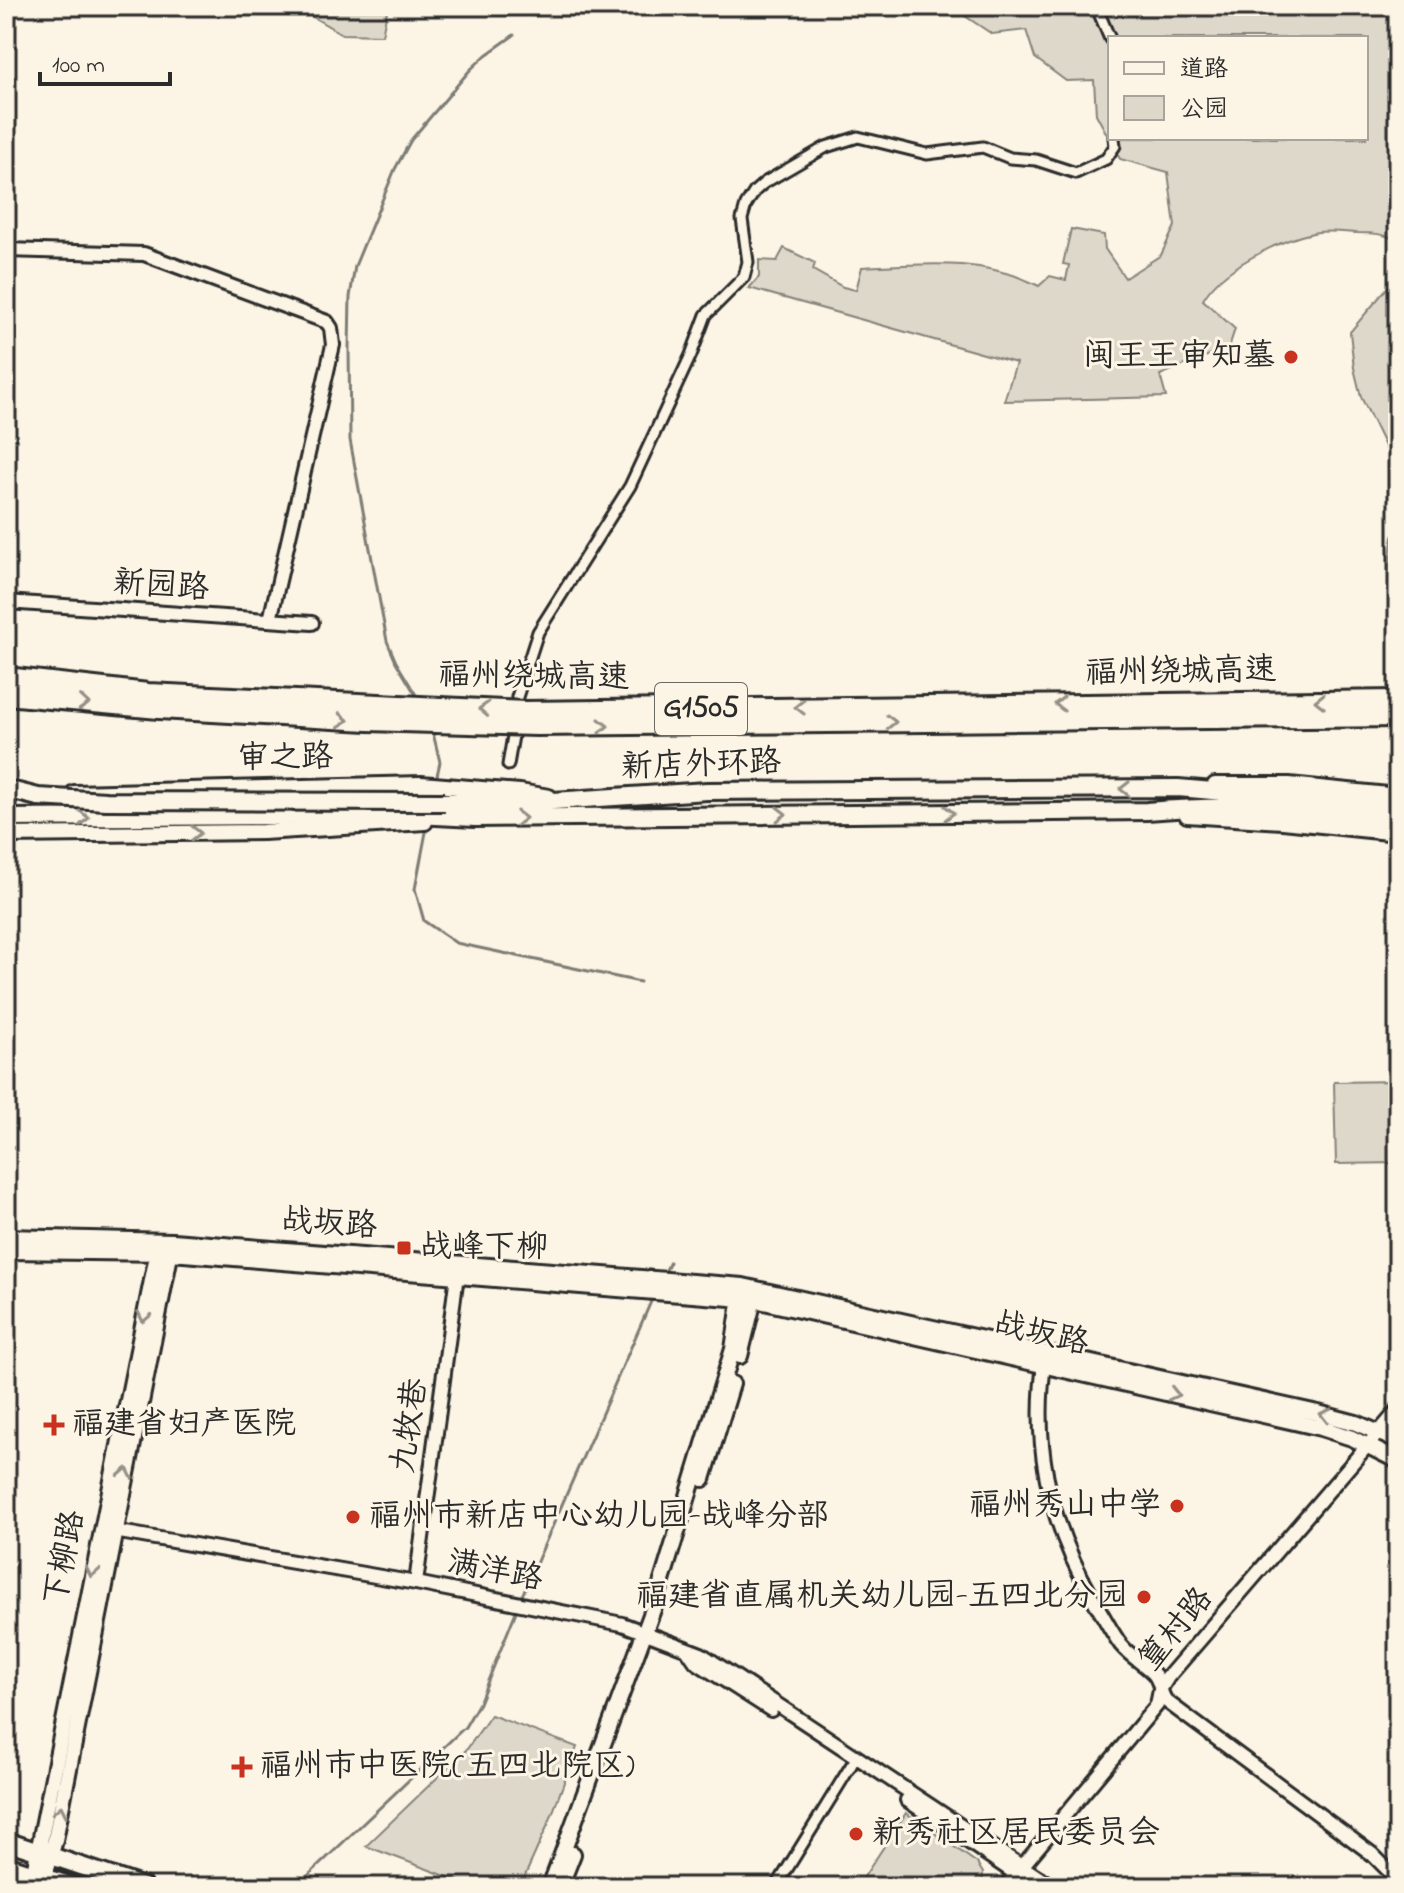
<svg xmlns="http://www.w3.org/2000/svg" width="1404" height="1893" font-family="'Indie Flower','LXGW WenKai TC',sans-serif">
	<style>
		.green { fill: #ded8ca; stroke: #84827a; stroke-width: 2; fill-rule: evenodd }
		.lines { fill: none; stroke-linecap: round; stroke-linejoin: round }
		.stream { stroke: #7d7b74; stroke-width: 3 }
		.minor-casing { stroke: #2b2b2b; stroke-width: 15 }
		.tertiary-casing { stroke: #2b2b2b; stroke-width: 18 }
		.secondary-casing { stroke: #2b2b2b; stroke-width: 20 }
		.primary-casing { stroke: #2b2b2b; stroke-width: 22 }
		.minor { stroke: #fcf5e5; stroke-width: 9 }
		.tertiary { stroke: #fcf5e5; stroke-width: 12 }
		.secondary { stroke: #fcf5e5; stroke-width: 14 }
		.primary { stroke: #fcf5e5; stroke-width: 16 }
		.primary-bridge-casing { stroke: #2b2b2b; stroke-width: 22; stroke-linecap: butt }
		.motorway-bridge-casing { stroke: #2b2b2b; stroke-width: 24; stroke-linecap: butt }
		.primary-bridge { stroke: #fcf5e5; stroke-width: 16 }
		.motorway-bridge { stroke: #fcf5e5; stroke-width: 18 }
		.oneway { stroke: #949088 }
		.poi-dot { fill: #c8321e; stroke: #fcf5e5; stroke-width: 3 }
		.labels { text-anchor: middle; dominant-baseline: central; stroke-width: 6; stroke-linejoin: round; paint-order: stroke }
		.shield { fill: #fcf5e5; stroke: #6a6863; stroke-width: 2 }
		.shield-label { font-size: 30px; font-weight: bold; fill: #2b2b2b }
		.poi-label { font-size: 32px; fill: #2b2b2b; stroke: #fcf5e5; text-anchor: start }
		.street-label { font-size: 32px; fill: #2b2b2b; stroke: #fcf5e5 }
	</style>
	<rect width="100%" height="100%" fill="#fcf5e5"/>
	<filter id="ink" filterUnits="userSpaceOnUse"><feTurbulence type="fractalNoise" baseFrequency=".0125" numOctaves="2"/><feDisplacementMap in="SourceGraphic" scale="16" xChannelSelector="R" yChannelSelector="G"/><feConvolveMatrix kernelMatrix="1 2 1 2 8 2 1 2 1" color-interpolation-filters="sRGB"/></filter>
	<g filter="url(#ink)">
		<!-- green -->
		<path class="green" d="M294,6H388L382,35L342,34Z
			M480,6H543L535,16Z
			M950,6H1398V242C1386,233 1371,233 1356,233C1342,232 1327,230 1313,233C1279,240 1220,269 1203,300L1235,329L1229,347L1160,375L1166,397L1004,401L1016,363L749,288L759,277V260L777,261L784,248L815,263L813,270L843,287L856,290L862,267C923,264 983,257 1039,286L1050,276L1066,280L1069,265L1063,264L1071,229L1104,235L1105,249L1125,278L1161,255L1175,226L1168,172L1120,159L1096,114L1094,80L1066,81L1035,58L1026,30L992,34ZM1110,38H1366V138H1110Z
			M1398,275V473L1361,397L1354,368L1350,332Z
			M1398,524V588L1391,587C1390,565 1388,544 1398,524Z
			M1398,1081V1163L1336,1164L1334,1082Z
			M491,1715L577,1747L550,1820L520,1887H475L366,1846L467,1749Z
			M906,1813L977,1863L983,1873L982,1887L858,1886Z"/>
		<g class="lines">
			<!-- stream -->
			<path class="stream" d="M419,700L396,662L387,641L350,440L349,348L350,297L355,266L395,169L411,140L470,70L486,55L514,35
				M432,729L440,762L436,780
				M427,827L415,889L424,921L456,943L640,982
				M663,1276L670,1262
				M521,1598L653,1297
				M296,1887L465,1727L479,1703L517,1609"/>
			<defs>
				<path id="minor" d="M1096,6L1110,39
					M508,765L514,730L517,697L538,632L630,486L691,355L706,315L744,277L748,262L742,219L746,205L755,191L764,183L826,147L858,137L927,154L983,147L1010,158L1036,160L1076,173L1106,159L1115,146L1114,138
					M776,1887L852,1764"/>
				<path id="tertiary" d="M6,250L144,254L327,322L331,328L333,345L270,620
					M6,602L312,623
					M1045,1358C1031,1445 1051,1528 1096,1604C1104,1617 1112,1633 1121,1645C1131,1657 1143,1663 1153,1673C1161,1681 1159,1692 1166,1701L1372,1854L1398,1880
					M108,1530L416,1583L622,1624L701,1654L1053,1887
					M416,1583L457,1275
					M687,1649L696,1662L771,1710
					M907,1800L1035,1887
					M1005,1887L1157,1705L1160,1690L1168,1677L1398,1410"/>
				<path id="secondary" d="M1215,785H1289L1398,796
					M74,793L421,784L520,792L549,797
					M1187,815L1283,821L1398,833
					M6,835L263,832L425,822
					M6,1237L173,1241L743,1286L1318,1413L1356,1423L1398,1441
					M6,1251L171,1253L755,1300L1321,1428L1352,1438L1398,1461
					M740,1356L756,1291
					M703,1479L732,1384
					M31,1887L159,1245
					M42,1887L55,1840L172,1245
					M550,1887L655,1604L733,1349L742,1290
					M560,1887L573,1854"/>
				<path id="primary" d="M445,802H538L707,791L1178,788L1398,807
					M6,818L417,815L475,818L1147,811C1230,804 1315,808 1398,820
					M6,1841L144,1887
					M6,1865L75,1887"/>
			</defs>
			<!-- minor casing -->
			<use href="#minor" class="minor-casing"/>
			<!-- tertiary casing -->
			<use href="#tertiary" class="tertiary-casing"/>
			<!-- secondary casing -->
			<use href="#secondary" class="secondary-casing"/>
			<!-- primary casing -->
			<use href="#primary" class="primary-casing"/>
			<!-- minor -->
			<use href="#minor" class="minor"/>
			<!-- tertiary -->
			<use href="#tertiary" class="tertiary"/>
			<!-- secondary -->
			<use href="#secondary" class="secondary"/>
			<!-- primary -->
			<use href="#primary" class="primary"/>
			<defs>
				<path id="primary-bridge" d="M6,789L38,797L106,801L445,802"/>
				<path id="motorway-bridge" d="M6,677L148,693L525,711L1398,700
					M6,695L159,709L368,721L537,726L1398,717"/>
			</defs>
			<!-- primary-bridge casing -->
			<use href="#primary-bridge" class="primary-bridge-casing"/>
			<!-- motorway-bridge casing -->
			<use href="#motorway-bridge" class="motorway-bridge-casing"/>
			<!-- primary-bridge -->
			<use href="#primary-bridge" class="primary-bridge"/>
			<!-- motorway-bridge -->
			<use href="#motorway-bridge" class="motorway-bridge"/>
		</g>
		<!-- one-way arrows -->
		<defs><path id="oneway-chevron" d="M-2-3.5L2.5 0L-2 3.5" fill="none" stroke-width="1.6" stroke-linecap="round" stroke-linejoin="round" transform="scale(2)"/></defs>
		<g class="oneway">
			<use href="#oneway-chevron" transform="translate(1320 701) rotate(179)"/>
			<use href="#oneway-chevron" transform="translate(84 703) rotate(5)"/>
			<use href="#oneway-chevron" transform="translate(1060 704) rotate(179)"/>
			<use href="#oneway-chevron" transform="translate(800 707) rotate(179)"/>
			<use href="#oneway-chevron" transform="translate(484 709) rotate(-177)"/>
			<use href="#oneway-chevron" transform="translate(343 720) rotate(3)"/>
			<use href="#oneway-chevron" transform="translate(891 722) rotate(-1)"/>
			<use href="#oneway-chevron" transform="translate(603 726)"/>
			<use href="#oneway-chevron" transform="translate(1125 789) rotate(180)"/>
			<use href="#oneway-chevron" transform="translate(949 813) rotate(-1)"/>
			<use href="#oneway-chevron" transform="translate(781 814) rotate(-1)"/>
			<use href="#oneway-chevron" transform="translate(84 818)"/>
			<use href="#oneway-chevron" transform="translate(521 818) rotate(-1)"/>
			<use href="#oneway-chevron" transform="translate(196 833) rotate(-1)"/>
			<use href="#oneway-chevron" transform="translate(144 1317) rotate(102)"/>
			<use href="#oneway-chevron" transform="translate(1174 1394) rotate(13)"/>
			<use href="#oneway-chevron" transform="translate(1325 1415) rotate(-166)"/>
			<use href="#oneway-chevron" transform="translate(126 1473) rotate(-78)"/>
			<use href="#oneway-chevron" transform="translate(92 1572) rotate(101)"/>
			<use href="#oneway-chevron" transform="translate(60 1811) rotate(-79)"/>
		</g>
	</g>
	<!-- markers -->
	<g class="poi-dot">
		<circle cx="1291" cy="357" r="8"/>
		<rect x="396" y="1240" width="16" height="16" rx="4"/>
		<path d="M50 1413h8v8h8v8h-8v8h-8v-8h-8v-8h8z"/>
		<circle cx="1177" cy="1506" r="8"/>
		<circle cx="353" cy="1517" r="8"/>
		<circle cx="1144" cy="1597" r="8"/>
		<path d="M238 1755h8v8h8v8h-8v8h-8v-8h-8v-8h8z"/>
		<circle cx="856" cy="1834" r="8"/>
	</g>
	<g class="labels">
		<!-- shield labels -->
		<rect class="shield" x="655" y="683" width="92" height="52" rx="6"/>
		<g class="shield-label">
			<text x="701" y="709">G1505</text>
		</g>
		<!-- poi labels -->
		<g class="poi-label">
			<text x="1275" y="357" text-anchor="end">闽王王审知墓</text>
			<text x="420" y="1248">战峰下柳</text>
			<text x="72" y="1425">福建省妇产医院</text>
			<text x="1161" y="1506" text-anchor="end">福州秀山中学</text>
			<text x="369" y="1517">福州市新店中心幼儿园-战峰分部</text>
			<text x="1128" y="1597" text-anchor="end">福建省直属机关幼儿园-五四北分园</text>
			<text x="260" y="1767">福州市中医院(五四北院区)</text>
			<text x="872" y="1834">新秀社区居民委员会</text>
		</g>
		<!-- street labels -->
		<g class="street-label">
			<text transform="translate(161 587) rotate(4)">新园路</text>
			<text transform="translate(1181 673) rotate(-1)">福州绕城高速</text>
			<text transform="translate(534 678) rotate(1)">福州绕城高速</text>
			<text transform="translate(285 759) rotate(-1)">审之路</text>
			<text transform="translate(701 766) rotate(-2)">新店外环路</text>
			<text transform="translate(329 1225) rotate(4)">战坂路</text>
			<text transform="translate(1041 1335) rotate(13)">战坂路</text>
			<text transform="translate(411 1426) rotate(-82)">九牧巷</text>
			<text transform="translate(66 1558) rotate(-79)">下柳路</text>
			<text transform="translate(495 1572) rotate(11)">满洋路</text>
			<text transform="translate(1177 1630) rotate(-51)">篁村路</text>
		</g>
	</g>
	<!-- margin -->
	<rect width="1404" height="1893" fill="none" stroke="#fcf5e5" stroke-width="32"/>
	<rect x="16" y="16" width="1372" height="1861" fill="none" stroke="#2b2b2b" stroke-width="3" filter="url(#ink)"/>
	<!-- legend -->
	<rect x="1108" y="36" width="260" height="104" fill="#fcf5e5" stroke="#a8a49b" stroke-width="2"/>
	<rect x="1124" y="62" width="40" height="12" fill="#fcf5e5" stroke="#a8a49b" stroke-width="2"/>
	<text x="1180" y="76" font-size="24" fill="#2b2b2b">道路</text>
	<rect x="1124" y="96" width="40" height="24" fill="#ded8ca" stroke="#a8a49b" stroke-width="2"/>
	<text x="1180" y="116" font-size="24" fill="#2b2b2b">公园</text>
	<!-- scale -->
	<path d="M40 72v12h130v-12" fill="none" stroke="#2b2b2b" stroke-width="4"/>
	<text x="52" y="72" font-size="24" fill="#2b2b2b" stroke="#fcf5e5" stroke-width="6" paint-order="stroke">100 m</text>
</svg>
